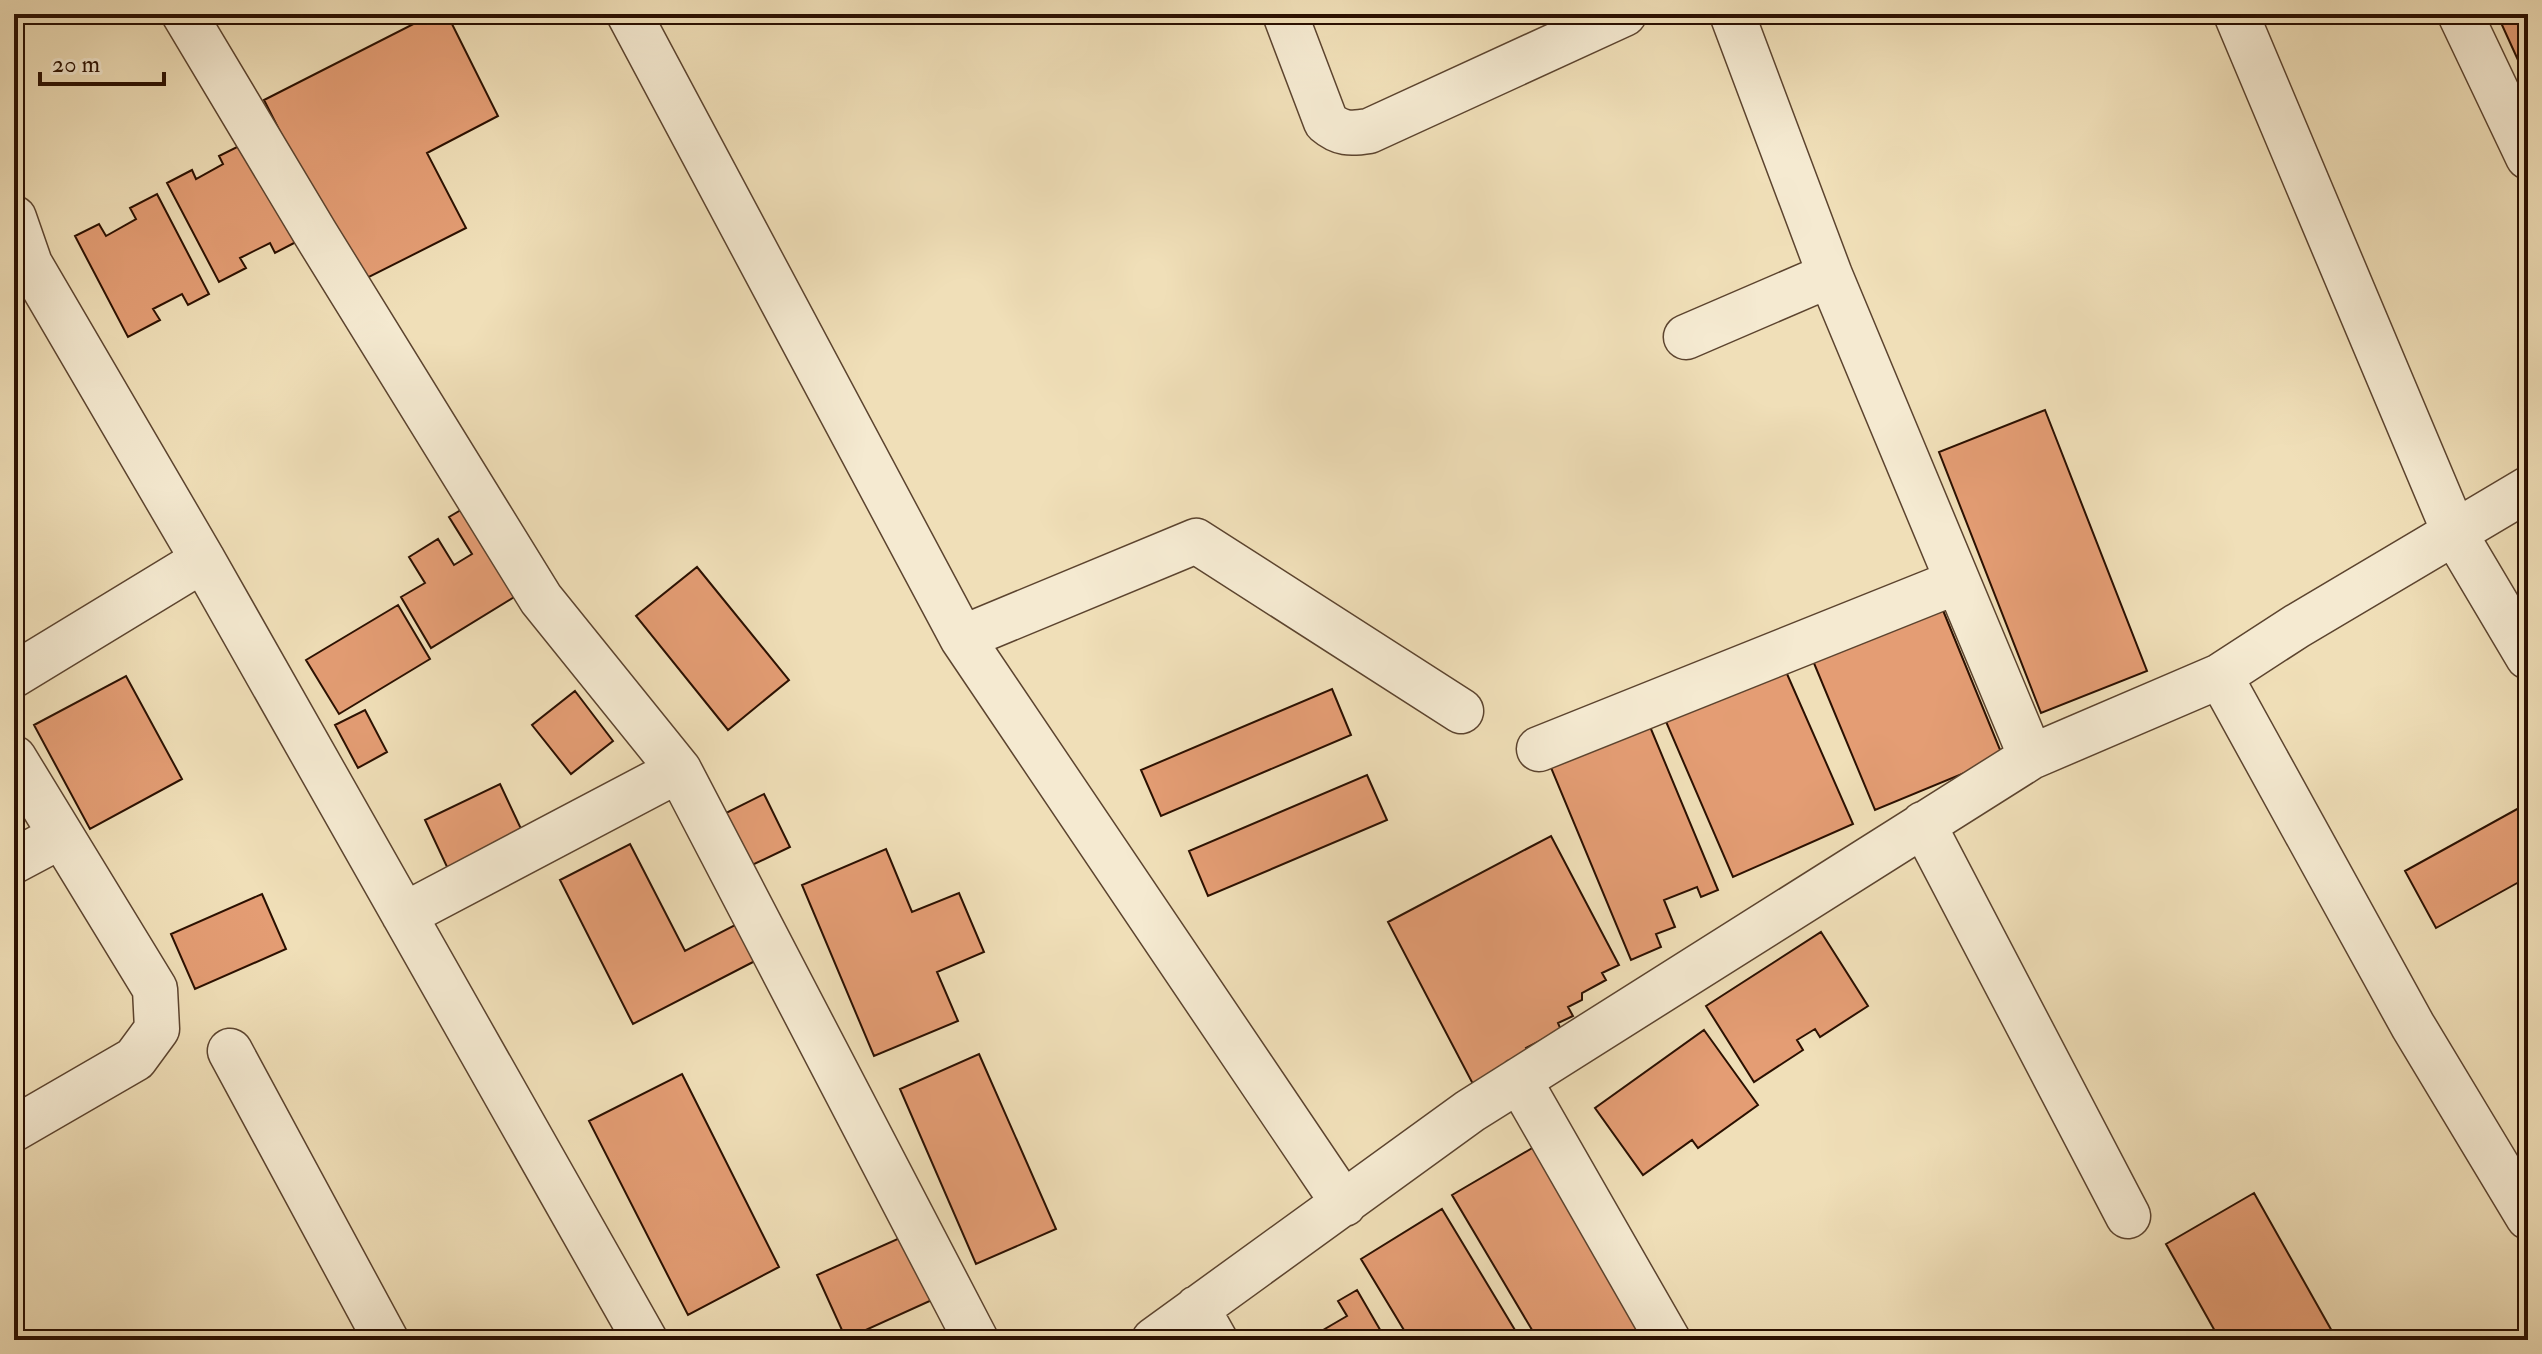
<svg xmlns="http://www.w3.org/2000/svg" width="2542" height="1354" font-family="'IM FELL Double Pica',serif">
	<style>
		.building { fill: #e49d74; stroke: #2b1001; stroke-width: 2 }
		.lines { fill: none; stroke-linecap: round; stroke-linejoin: round }
		.minor-casing { stroke: #5c442f; stroke-width: 47 }
		.minor { stroke: #f5ead1; stroke-width: 44 }
	</style>
	<rect width="100%" height="100%" fill="#f0dfb8"/>
	<filter id="stains"><feTurbulence type="fractalNoise" baseFrequency=".0025" numOctaves="4"/><feColorMatrix values="0 0 0 0 .2 0 0 0 0 .09 0 0 0 0 .02 0 0 0 .5 -.17"/></filter>
	<radialGradient id="worn" r=".72"><stop offset=".6" stop-color="#630" stop-opacity="0"/><stop offset="1" stop-color="#630" stop-opacity=".3"/></radialGradient>
	<!-- building -->
	<path class="building" d="M433,14H447L498,116L427,153L466,228L357,283L264,100Z
		M2497,14H2528V82Z
		M245,143L296,242L275,253L270,243L240,258L246,268L219,282L167,183L192,170L196,179L223,164L219,156Z
		M157,194L209,294L188,305L182,294L153,309L160,320L128,337L75,236L99,224L106,236L136,219L130,208Z
		M2045,410L2147,671L2041,713L1939,452Z
		M471,504L524,591L431,648L401,597L425,583L409,557L438,539L454,565L472,554L449,517Z
		M697,567L789,680L728,730L636,616Z
		M1940,603L2003,757L1875,810L1811,656Z
		M398,605L430,659L339,714L306,660Z
		M1780,658L1853,824L1733,877L1661,710Z
		M126,676L182,779L90,829L34,725Z
		M1332,689L1351,735L1161,816L1141,770Z
		M575,691L613,741L571,774L532,725Z
		M365,710L387,752L358,768L335,725Z
		M1646,717L1718,890L1701,897L1697,887L1664,900L1675,927L1656,934L1661,947L1631,960L1547,758Z
		M1367,775L1387,820L1208,896L1189,851Z
		M500,784L523,833L448,869L425,820Z
		M764,794L790,847L750,866L724,814Z
		M2528,803V877L2436,928L2405,871Z
		M1551,836L1619,965L1602,973L1606,980L1582,993V1000L1568,1007L1573,1016L1558,1023L1561,1030L1526,1048L1530,1057L1474,1086L1388,922Z
		M630,844L685,951L735,925L755,961L633,1024L560,880Z
		M886,849L912,912L959,893L984,952L937,972L958,1021L874,1056L802,885Z
		M262,894L286,949L195,989L171,934Z
		M1821,932L1868,1006L1820,1037L1815,1029L1797,1040L1803,1050L1754,1082L1706,1006Z
		M1704,1030L1758,1105L1698,1148L1692,1140L1643,1175L1595,1108Z
		M979,1054L1056,1229L976,1264L900,1089Z
		M682,1074L779,1267L688,1315L589,1121Z
		M1534,1147L1648,1340H1538L1452,1195Z
		M2254,1193L2337,1340H2220L2166,1244Z
		M1442,1209L1521,1340H1410L1361,1259Z
		M902,1237L932,1300L846,1339L817,1275Z
		M1357,1290L1386,1340H1306L1347,1316L1338,1301Z"/>
	<g class="lines">
		<defs>
			<path id="minor" d="M184,14L315,233L541,599L679,770L976,1340
				M629,14L962,638L1344,1204
				M1285,14L1326,122C1340,134 1350,134 1369,131L1624,14
				M1732,14L1830,275L2031,757
				M2236,14L2455,534L2528,657
				M2460,14L2528,157
				M14,218L30,264L203,560L645,1340
				M1686,337L1830,275
				M962,638L1196,541L1461,711
				M14,675L203,560
				M2220,676L2413,1026L2528,1217
				M1539,749L1956,582
				M14,758L155,989L157,1029L135,1059L14,1129
				M1923,824L2128,1216
				M14,861L61,836
				M404,915L679,770
				M230,1051L386,1340
				M1519,1080L1668,1340
				M1197,1308L1215,1340
				M1154,1340L1470,1111L2031,757L2220,676L2297,626L2528,489"/>
		</defs>
		<!-- minor casing -->
		<use href="#minor" class="minor-casing"/>
		<!-- minor -->
		<use href="#minor" class="minor"/>
	</g>
	<!-- margin -->
	<rect width="2542" height="1354" fill="none" stroke="#f0dfb8" stroke-width="48"/>
	<rect x="16" y="16" width="2510" height="1322" fill="none" stroke="#2b1001" stroke-width="4"/>
	<rect x="24" y="24" width="2494" height="1306" fill="none" stroke="#2b1001" stroke-width="2"/>
	<!-- scale -->
	<path d="M40 72v12h124v-12" fill="none" stroke="#2b1001" stroke-width="4"/>
	<text x="52" y="72" font-size="24" fill="#2b1001" stroke="#f5ead1" stroke-width="6" paint-order="stroke">20 m</text>
	<rect width="100%" height="100%" filter="url(#stains)"/>
	<rect width="100%" height="100%" fill="url(#worn)"/>
</svg>
